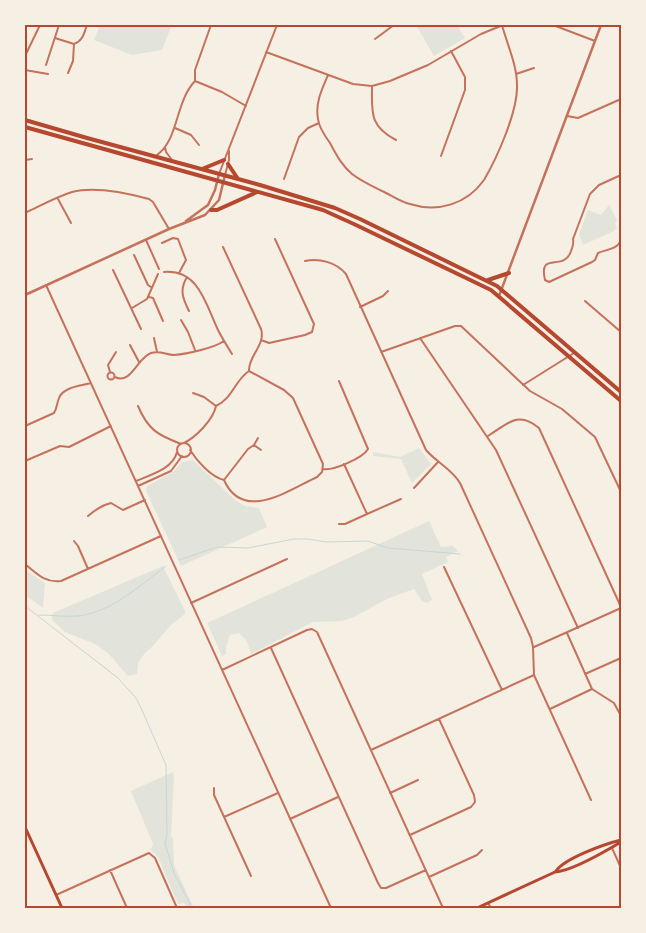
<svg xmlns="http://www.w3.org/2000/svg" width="646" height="933" font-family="'Nunito Sans',sans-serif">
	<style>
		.green { fill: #e2e4dc }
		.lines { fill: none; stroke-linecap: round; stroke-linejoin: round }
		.stream { stroke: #c9d6d2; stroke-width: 1 }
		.minor { stroke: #c5725c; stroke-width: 2 }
		.tertiary { stroke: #c5725c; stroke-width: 2.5 }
		.secondary { stroke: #b5482f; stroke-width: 3 }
		.primary { stroke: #b5482f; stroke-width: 3 }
		.trunk { stroke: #b5482f; stroke-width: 4 }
		.neatline { fill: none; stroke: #b5482f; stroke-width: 2 }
	</style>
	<rect width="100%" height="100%" fill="#f6efe4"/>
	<!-- green -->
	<path class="green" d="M100,25H166L171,27L162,50L132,55L94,40Z
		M416,25H457L465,38L434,56Z
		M609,205L617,220L615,224L617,228L614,231L583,245L579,234L588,210L601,215Z
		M419,448L431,464L412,483L401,459L373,456V452L400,457Z
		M193,460L235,500L245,506L259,508L267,527L181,566L146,491L147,486L173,472L182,462Z
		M429,521L441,547L453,546L458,551L446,557L448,562L422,574L432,600L427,603L422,601L414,589L387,599L354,617L342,621L313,622L251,654L247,641L239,633L230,635L226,647V654L222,656L207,623Z
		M163,566L186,613L171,625L153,646L145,653L138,663L137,674L128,676L108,653L95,644L65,632L52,620L53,613Z
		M27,571L45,583L43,608L25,595V572Z
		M173,772L174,776L171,837L173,838L174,865L193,906L188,908L184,903L178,904L158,857L151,850L153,844L131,791Z"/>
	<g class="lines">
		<!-- stream -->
		<path class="stream" d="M179,560L217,547L248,548L294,539H308L326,542L368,541L388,548L460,554
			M25,606L118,678L136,698L142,710L166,765L167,835L165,843L174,873L192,908
			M39,615C52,615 65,617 78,616C112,612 139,586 166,566"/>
		<!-- minor -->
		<path class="minor" d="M398,25H400
			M553,25L595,41
			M55,38L74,44C83,41 84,33 87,25
			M375,39L394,25
			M266,52L353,84L372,86L390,81L428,65L481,34L503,25
			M25,56L40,25
			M46,65L59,25
			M25,70L48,74
			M68,73L73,61L74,44
			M516,74L534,68
			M328,75C322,89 315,103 318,119C319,128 325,136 330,143C336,154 342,166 352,174C361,181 372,186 382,191C391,195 400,202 410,204C438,213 467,204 484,180C497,158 518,111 517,85C517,65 507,44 502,25
			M195,81L222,92L246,106
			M372,86C372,112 369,126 396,140
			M567,116L578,118L621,99
			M175,128L191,135L199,145
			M165,147L166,152L172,160
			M157,155C179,139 175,102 195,81V70L211,25
			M441,156L465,90V77L451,51
			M25,160L32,159
			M219,174L277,25
			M225,175L229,160V151
			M621,175L599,185L590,194L573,239C574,244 573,246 571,251C564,273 538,250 545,280L549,282L592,262L595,260L598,253C607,249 617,250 621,240
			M284,179L299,137L308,128L319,123
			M58,199L71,223
			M25,213C40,206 56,197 72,192C95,186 127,193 149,199L153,202L169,229
			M146,240L159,269
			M162,243L173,238L178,239L186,260L179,273
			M25,246L26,248
			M134,255L148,285L151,287
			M305,261C319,258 336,262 346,274L426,450C436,462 452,469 460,483L531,638L533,647L534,675L591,800
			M113,270L141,329
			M164,272C199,269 206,305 218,330C222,338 227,346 232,354
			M187,277C179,290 183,299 189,311
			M46,285L331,908
			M149,297L153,298L163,321
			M585,301L621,332
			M360,307L383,296L388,291
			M132,308L147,299L158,274
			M181,320L188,332L195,350
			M154,338L157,352
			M420,338L496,450L578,628
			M261,340L269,343L305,335L312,332L314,324L275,239
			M130,345L139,362
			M381,352L455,326H461L530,391L562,409L595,437L621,492
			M110,372L108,365L116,352
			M107.5 376a3.5 3.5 0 1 1 7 0a3.5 3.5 0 1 1-7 0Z
			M115,377C131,385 137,358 151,353C160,350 166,355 174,355C187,354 214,348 224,341
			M523,385L574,353
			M193,393L204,397L216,406
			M138,406C148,430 158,435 181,444
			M25,426L54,413C57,408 57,403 59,398C63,387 81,386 91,383
			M488,436C507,424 518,410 539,428L621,607
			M258,438L254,445L261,450
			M184,443C196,437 213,420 216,406C233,398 235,380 249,371C248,356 266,345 261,329L223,247
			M177 450a7 7 0 1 1 14 0a7 7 0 1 1-14 0Z
			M190,450C197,461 211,477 224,480C243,523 289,490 317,477L322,472L323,464L293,398L284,390L249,371
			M25,461L60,446L69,447L111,426
			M344,464L367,514L401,499
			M323,469C333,471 363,458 368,449L339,381
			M224,480L248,449L254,445
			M136,481C150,475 173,469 177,452
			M138,486L171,471L182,456
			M414,488L438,462
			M88,516C95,510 102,505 111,503L123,510L145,500
			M339,524H345L367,514
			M74,541L78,546L88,569
			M25,564C37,574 45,583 61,581L161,536
			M444,567L502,690
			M191,603L287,559
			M567,633L592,689L614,703L621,716
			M534,647L621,608
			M271,648L378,883L381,888H386L426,870
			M222,670L307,630L312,629L317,632L443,908
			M585,674L621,658
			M550,709L592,689
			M371,750L534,675
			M214,788V795L251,876
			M390,793L418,780
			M224,817L278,793
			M290,819L338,797
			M410,835L471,807L475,802L474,795L439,719
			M612,848L621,868
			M110,870L127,908
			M429,877L477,855L482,850
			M56,895L149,853L155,858L177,908
			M488,903L491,908"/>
		<!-- tertiary -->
		<path class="tertiary" d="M186,221L208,205L215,190L219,174
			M25,295L169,229L205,215L219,200L225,175
			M499,296L601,25"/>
		<!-- secondary -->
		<path class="secondary" d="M25,827L62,908"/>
		<!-- primary -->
		<path class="primary" d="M556,871C565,858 605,844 621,840
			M477,908L555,872C571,871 606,851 621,842"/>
		<!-- trunk -->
		<path class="trunk" d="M25,120L87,138L260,185L335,208L360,219L497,286L621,392
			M25,127L323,210L356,225L491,290L621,401
			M228,164L238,179
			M202,169L224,160
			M211,210H217L257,192
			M488,280L509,273"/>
	</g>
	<!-- border -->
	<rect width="646" height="933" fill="none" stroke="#f6efe4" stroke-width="52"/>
	<rect x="26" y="26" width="594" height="881" class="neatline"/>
</svg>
